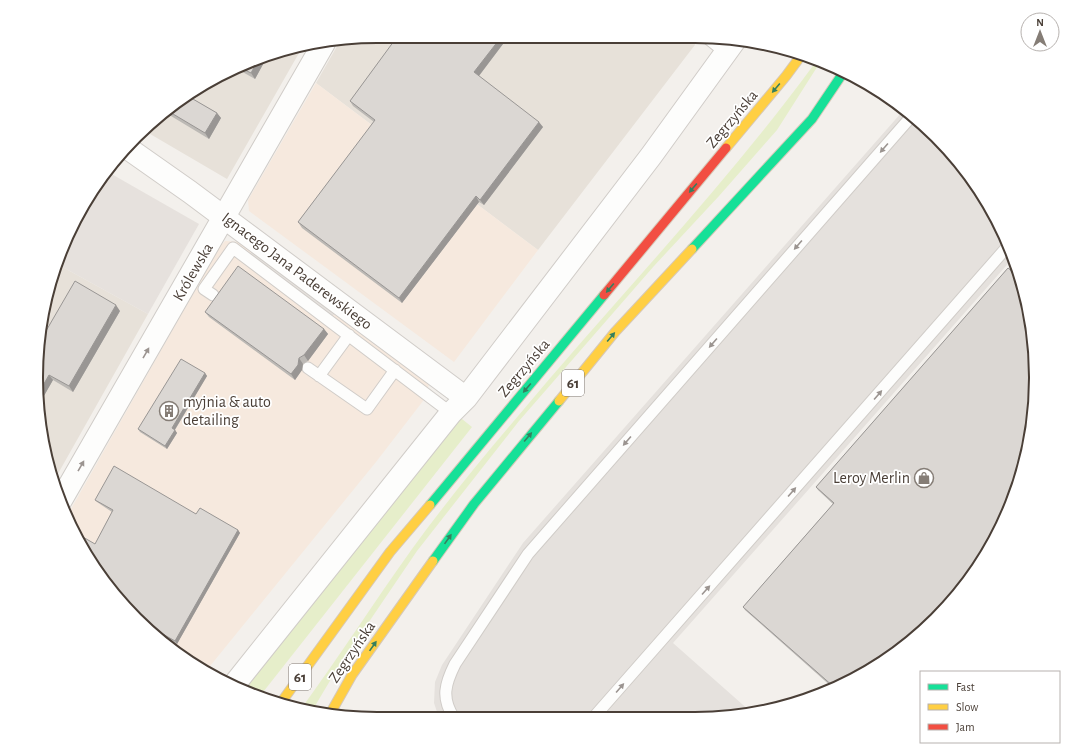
<svg xmlns="http://www.w3.org/2000/svg" width="1072" height="755" font-family="'Alegreya Sans',sans-serif">
	<style>
		.residential { fill: #e7e1d9 }
		.commercial { fill: #f6e9de }
		.industrial { fill: #e6e1dd }
		.green { fill: #e6eeca }
		.parking { fill: #e5e1dd }
		.lines { fill: none; stroke-linecap: round; stroke-linejoin: round }
		.lane-casing { stroke: #d0ccc8; stroke-width: 13 }
		.street-casing { stroke: #d0ccc8; stroke-width: 24 }
		.fast-casing { stroke: #d6c8b8; stroke-width: 11 }
		.slow-casing { stroke: #d6c8b8; stroke-width: 11 }
		.jam-casing { stroke: #d6c8b8; stroke-width: 11 }
		.lane { stroke: #fdfdfc; stroke-width: 11 }
		.street { stroke: #fdfdfc; stroke-width: 22 }
		.fast { stroke: #16e098; stroke-width: 9 }
		.slow { stroke: #ffcf43; stroke-width: 9 }
		.jam { stroke: #f24e42; stroke-width: 9 }
		.wall { fill: #bcb9b5 }
		.shaded-wall { fill: #999694 }
		.building { fill: #dbd7d3; stroke: #999694 }
		.oneway { fill: #357f5e }
		.oneway2 { fill: #9b9490 }
		.labels { text-anchor: middle; dominant-baseline: central; stroke-width: 3.5; stroke-linejoin: round; paint-order: stroke }
		.shield { fill: #fff; stroke: #807973; stroke-width: 1 }
		.shield-label { font-size: 15px; font-weight: bold; fill: #4a3f37 }
		.street-label { font-size: 16px; fill: #4a3f37; stroke: #fff }
		.poi-label { font-size: 16px; fill: #4a3f37; stroke: #fff; text-anchor: start }
		.rim { fill: none; stroke: #4a3f37; stroke-width: 2 }
	</style>
	<rect width="100%" height="100%" fill="#f3f0ec"/>
	<!-- residential -->
	<path class="residential" d="M377,36H695L701,37L538,250L316,83L340,41Z
		M303,46L227,179L145,131L188,93L289,48Z
		M57,264L148,314L55,479L43,444L39,333Z"/>
	<!-- commercial -->
	<path class="commercial" d="M316,83L538,250L454,362L249,211L248,200Z
		M225,241L239,242L430,382L423,401L376,462L206,671L170,649L121,603L71,528L67,516L219,248Z"/>
	<!-- industrial -->
	<path class="industrial" d="M108,172L199,224L148,314L57,264L62,247Z"/>
	<!-- green -->
	<path class="green" d="M815,63L819,64L777,130L719,196L654,266L519,421L417,551L337,669L312,711L301,709C339,657 374,602 412,549C444,505 478,463 513,422C613,302 723,189 815,63Z
		M457,415L472,427L260,696L237,688Z"/>
	<!-- parking -->
	<path class="parking" d="M902,112L951,152L990,207L1013,258L673,643L751,712L739,716L439,718L434,703L435,682L442,665L523,543Z
		M252,251L335,313L329,320L246,259Z"/>
	<g class="lines">
		<defs>
			<path id="lane" d="M706,37L726,53
				M213,295L204,289L233,248L451,413
				M308,368L367,409L395,370
				M319,376L349,335
				M594,717L1008,246
				M454,718C441,698 445,684 455,664L528,554L910,118"/>
			<path id="street" d="M126,147L190,192L466,398
				M61,500L324,43
				M233,686L451,413L466,398L651,156L735,40"/>
			<path id="fast" d="M692,249L812,119L843,73
				M430,505L604,295
				M433,561L474,504L559,401"/>
			<path id="slow" d="M726,148L786,76L800,57
				M559,401L615,332L692,249
				M280,704L390,552L430,505
				M330,714L352,675L433,561"/>
			<path id="jam" d="M604,295L726,148"/>
		</defs>
		<!-- lane casing -->
		<use href="#lane" class="lane-casing"/>
		<!-- street casing -->
		<use href="#street" class="street-casing"/>
		<!-- fast casing -->
		<use href="#fast" class="fast-casing"/>
		<!-- slow casing -->
		<use href="#slow" class="slow-casing"/>
		<!-- jam casing -->
		<use href="#jam" class="jam-casing"/>
		<!-- lane -->
		<use href="#lane" class="lane"/>
		<!-- street -->
		<use href="#street" class="street"/>
		<!-- fast -->
		<use href="#fast" class="fast"/>
		<!-- slow -->
		<use href="#slow" class="slow"/>
		<!-- jam -->
		<use href="#jam" class="jam"/>
	</g>
	<!-- wall -->
	<path class="wall" d="M384,36H509L479,76L543,127L484,205L479,202L402,303L302,228L298,222L374,122L353,106L350,101L393,43Z
		M267,57L255,79L239,70Z
		M186,95L217,113L221,118L209,139L166,113Z
		M1008,268L845,684L833,688L745,610L743,607L833,504L818,490L816,487Z
		M120,311L73,392L53,380L41,401L39,343Z
		M205,312L324,329L328,334L308,361L303,364L302,370L295,380L209,317Z
		M205,373L207,376L175,430L177,433L167,449L140,432L138,429Z
		M95,500L196,514L238,530L240,533L177,644L145,626L121,603L95,544L112,512L97,502Z"/>
	<!-- shaded-wall -->
	<path class="shaded-wall" d="M502,36H509L478,77L474,72Z
		M267,57L255,79L251,73L257,62Z
		M217,113L221,118L209,139L205,133Z
		M539,122L543,127L484,205L480,200Z
		M476,196L479,202L402,303L399,298Z
		M116,305L120,311L73,392L69,386Z
		M324,329L328,334L308,361L304,355Z
		M299,358L303,364L302,370L295,380L291,374Z
		M205,373L207,376L174,431L172,428Z
		M49,375L53,380L41,401V389Z
		M175,430L177,433L167,449L165,446Z
		M238,530L240,533L177,644L175,641Z"/>
	<!-- building -->
	<path class="building" d="M387,36H502L474,72L539,122L480,200L476,196L399,298L298,222L375,120L350,101L394,41Z
		M257,62L251,73L243,69Z
		M186,95L217,113L205,133L168,111Z
		M238,266L324,329L304,355L299,358L298,365L291,374L205,312Z
		M1008,268L1021,279L1033,333L1035,400L1024,466L1001,528L966,585L920,634L845,684L834,687L743,607L834,503L816,487Z
		M75,281L116,305L69,386L49,375L41,389L39,343Z
		M181,359L205,373L172,428L175,430L165,446L138,429Z
		M114,466L196,514L200,508L238,530L175,641L140,621L121,603L75,535L76,533L95,544L113,510L95,500Z"/>
	<!-- one-way arrows -->
	<defs><path id="oneway-solid" d="M-6-.8H1V-3.2L6.5 0L1 3.2V.8H-6Z"/></defs>
	<g class="oneway">
		<use href="#oneway-solid" transform="translate(776 88) rotate(130)"/>
		<use href="#oneway-solid" transform="translate(693 188) rotate(130)"/>
		<use href="#oneway-solid" transform="translate(610 288) rotate(130)"/>
		<use href="#oneway-solid" transform="translate(611 337) rotate(-50)"/>
		<use href="#oneway-solid" transform="translate(527 388) rotate(130)"/>
		<use href="#oneway-solid" transform="translate(528 437) rotate(-50)"/>
		<use href="#oneway-solid" transform="translate(448 539) rotate(-55)"/>
		<use href="#oneway-solid" transform="translate(373 646) rotate(-55)"/>
	</g>
	<g class="oneway2">
		<use href="#oneway-solid" transform="translate(884 148) rotate(131)"/>
		<use href="#oneway-solid" transform="translate(798 245) rotate(131)"/>
		<use href="#oneway-solid" transform="translate(713 343) rotate(131)"/>
		<use href="#oneway-solid" transform="translate(146 353) rotate(-60)"/>
		<use href="#oneway-solid" transform="translate(878 395) rotate(-49)"/>
		<use href="#oneway-solid" transform="translate(627 441) rotate(131)"/>
		<use href="#oneway-solid" transform="translate(81 466) rotate(-60)"/>
		<use href="#oneway-solid" transform="translate(792 492) rotate(-49)"/>
		<use href="#oneway-solid" transform="translate(706 590) rotate(-48)"/>
		<use href="#oneway-solid" transform="translate(620 688) rotate(-49)"/>
	</g>
	<!-- icons -->
	<defs>
		<symbol id="building-ring" viewBox="-11 -11 22 22"><circle r="9.5" fill="#fff" stroke="#857d76" stroke-width="1.5"/><path d="M-4-6H4V6H1V3H-1V6H-4ZM-2.5-4.3h1.7v1.8h-1.7ZM.8-4.3h1.7v1.8H.8ZM-2.5-1h1.7V.8h-1.7ZM.8-1h1.7V.8H.8Z" fill="#857d76"/></symbol>
		<symbol id="shop-ring" viewBox="-11 -11 22 22"><circle r="9.5" fill="#fff" stroke="#857d76" stroke-width="1.5"/><path d="M-5-2.5h2.3a2.7 3.5 0 0 1 5.4 0H5L5.5 6h-11ZM-1.5-2.5h3a1.5 2.3 0 0 0-3 0Z" fill="#857d76"/></symbol>
	</defs>
	<g fill-rule="evenodd">
		<use href="#building-ring" x="158" y="400" width="22" height="22"/>
		<use href="#shop-ring" x="913" y="467" width="22" height="22"/>
	</g>
	<g class="labels">
		<!-- shield labels -->
		<g class="shield">
			<rect x="562" y="370" width="22" height="26" rx="3"/>
			<rect x="289" y="664" width="22" height="26" rx="3"/>
		</g>
		<g class="shield-label">
			<text x="573" y="383">61</text>
			<text x="300" y="677">61</text>
		</g>
		<!-- street labels -->
		<g class="street-label">
			<text transform="translate(732 119) rotate(-50)">Zegrzyńska</text>
			<text transform="translate(297 271) rotate(37)">Ignacego Jana Paderewskiego</text>
			<text transform="translate(193 272) rotate(-60)">Królewska</text>
			<text transform="translate(524 368) rotate(-50)">Zegrzyńska</text>
			<text transform="translate(352 652) rotate(-56)">Zegrzyńska</text>
		</g>
		<!-- poi labels -->
		<g class="poi-label">
			<text x="183" y="402">myjnia &amp; auto<tspan x="183" dy="18">detailing</tspan></text>
			<text x="910" y="478" text-anchor="end">Leroy Merlin</text>
		</g>
	</g>
	<!-- crop -->
	<path d="M0 0H1072V755H0ZM377 43H695A334 334 0 0 1 1029 377V378A334 334 0 0 1 695 712H377A334 334 0 0 1 43 378V377A334 334 0 0 1 377 43Z" fill="#fff" fill-rule="evenodd"/>
	<path class="rim" d="M377 43H695A334 334 0 0 1 1029 377V378A334 334 0 0 1 695 712H377A334 334 0 0 1 43 378V377A334 334 0 0 1 377 43Z"/>
	<!-- legend -->
	<rect x="920" y="671" width="140" height="72" fill="#ffffff" stroke="#b7b2af"/>
	<rect x="928" y="684" width="20" height="6" fill="#16e098" stroke="#b7b2af"/>
	<text x="956" y="691" font-size="12" fill="#4a3f37">Fast</text>
	<rect x="928" y="704" width="20" height="6" fill="#ffcf43" stroke="#b7b2af"/>
	<text x="956" y="711" font-size="12" fill="#4a3f37">Slow</text>
	<rect x="928" y="724" width="20" height="6" fill="#f24e42" stroke="#b7b2af"/>
	<text x="956" y="731" font-size="12" fill="#4a3f37">Jam</text>
	<!-- north arrow -->
	<g transform="translate(1040 32)"><circle r="19" fill="#ffffff" stroke="#b7b2af"/>
	<path d="M0-3L7 15L0 10L-7 15Z" fill="#857d76"/>
	<text y="-6" font-size="11" font-weight="bold" text-anchor="middle" fill="#4a3f37">N</text>
	</g>
</svg>
